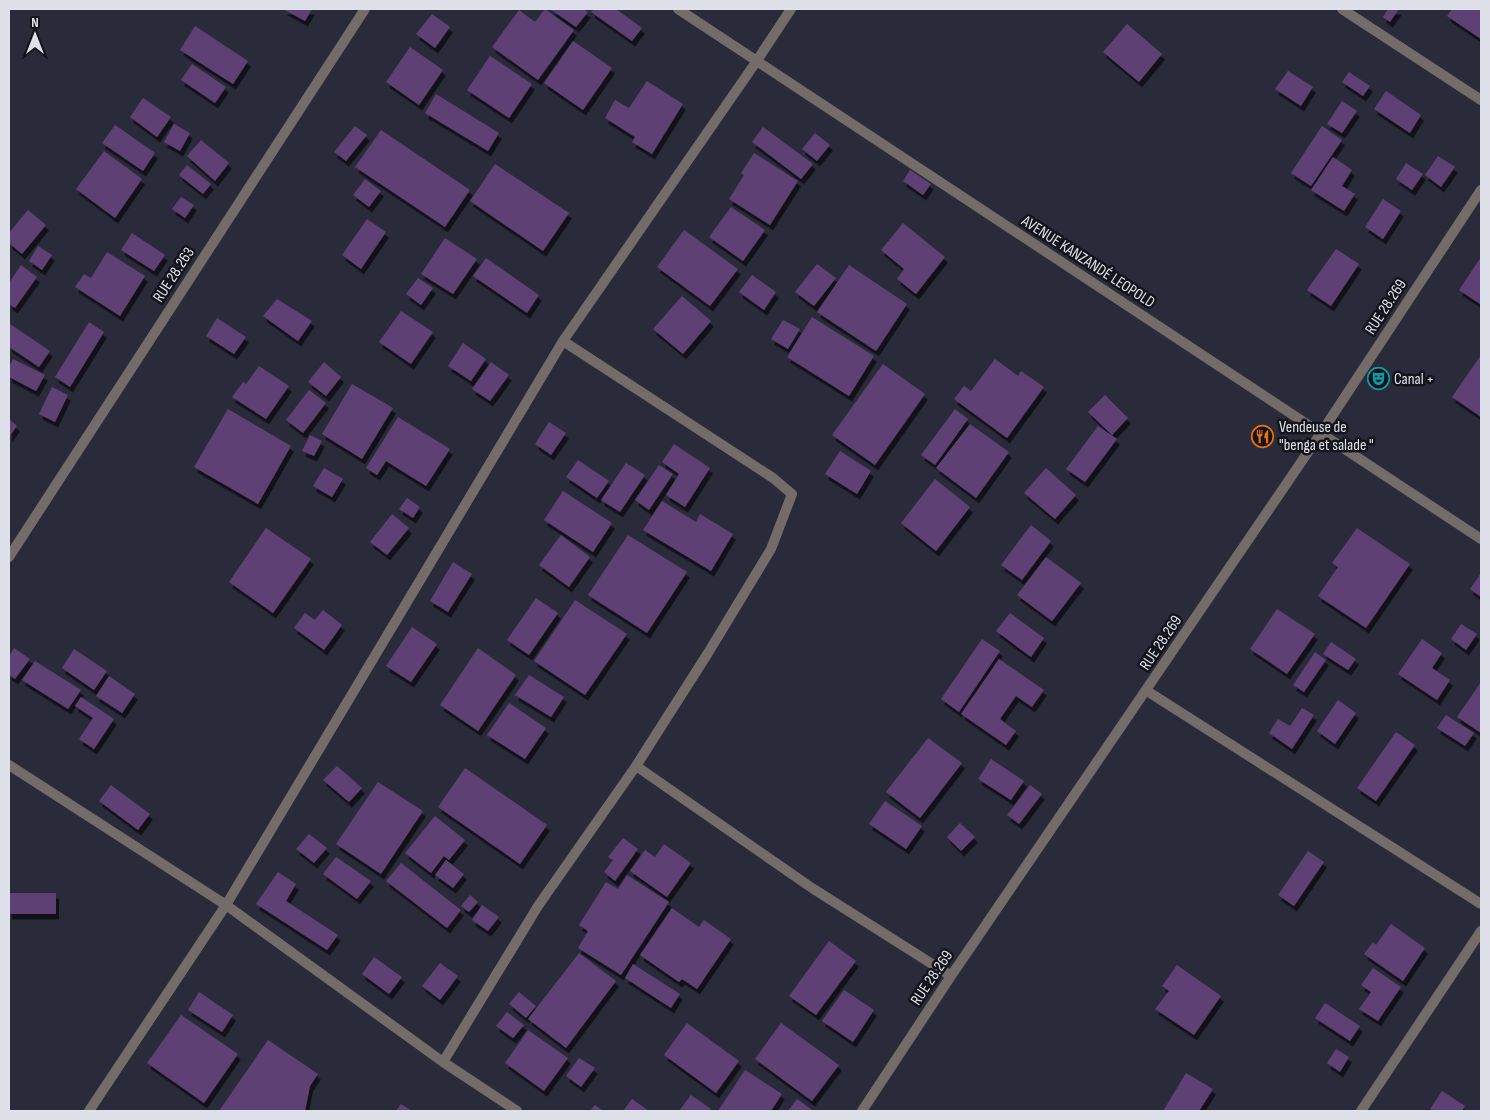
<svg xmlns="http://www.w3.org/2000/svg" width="1490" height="1120" font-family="'Sofia Sans Condensed',sans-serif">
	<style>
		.building { fill: #5f4074; filter: url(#shadow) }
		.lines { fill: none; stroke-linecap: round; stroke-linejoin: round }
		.street { stroke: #746c68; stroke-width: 10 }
		.labels { text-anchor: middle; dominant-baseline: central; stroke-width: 5; stroke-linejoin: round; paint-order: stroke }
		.street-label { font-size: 16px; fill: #dfe1ea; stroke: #13141b }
		.poi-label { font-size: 16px; fill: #dfe1ea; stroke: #13141b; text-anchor: start }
	</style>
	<defs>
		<filter id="shadow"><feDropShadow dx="3" dy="5.5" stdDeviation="0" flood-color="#0009"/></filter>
	</defs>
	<rect width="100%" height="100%" fill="#2a2b3a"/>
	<!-- building -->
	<path class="building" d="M283,9H312L305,21Z
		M545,9L574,30L538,80L492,47L519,10L535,22Z
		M550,9H583L588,12L576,27Z
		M594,9H616L642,28L632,41L591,12Z
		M1388,9H1399L1390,22L1383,17Z
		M1452,9H1481V39L1447,16Z
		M432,14L450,27L435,48L416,34Z
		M1127,24L1162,54L1139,82L1103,52Z
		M195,26L248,61L233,84L180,50Z
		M573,41L612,68L583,110L544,83Z
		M410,47L443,70L419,105L386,82Z
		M490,56L532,84L509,118L467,90Z
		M192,64L226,87L215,103L181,80Z
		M1288,71L1313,87L1301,106L1275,89Z
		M1349,72L1370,86L1363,96L1342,82Z
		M647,81L683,104L652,154L632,142L635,137L605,118L615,100L629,108Z
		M1386,91L1421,115L1410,133L1374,109Z
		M436,94L499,133L488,151L425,113Z
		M143,98L171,117L157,137L130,117Z
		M1342,101L1357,111L1342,133L1327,124Z
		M174,124L190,133L180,151L164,142Z
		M115,125L155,153L143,171L102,143Z
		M355,126L367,135L346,161L334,152Z
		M1322,126L1342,140L1311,186L1291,173Z
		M763,127L813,164L801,179L752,142Z
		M381,130L470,190L445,227L355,167Z
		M815,133L830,145L817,161L802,149Z
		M201,140L229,163L215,181L187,156Z
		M104,151L142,179L115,218L76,189Z
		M754,153L798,181L770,225L729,199L744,175L741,173Z
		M1438,156L1455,167L1441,187L1425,175Z
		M1333,157L1352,170L1342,186L1355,194L1344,211L1311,190Z
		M1406,163L1423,174L1412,190L1396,179Z
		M495,164L569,213L543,251L470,201Z
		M187,165L211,184L203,194L179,175Z
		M910,170L931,184L923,195L903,181Z
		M365,179L381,191L369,207L353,195Z
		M181,197L194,205L185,218L172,209Z
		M1383,199L1401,211L1383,239L1365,227Z
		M731,207L765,230L743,261L709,237Z
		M28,210L46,225L22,254L9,243V233Z
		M367,219L386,232L361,269L342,255Z
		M903,223L945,257L916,294L897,279L904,269L881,250Z
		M684,230L738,269L710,306L657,267Z
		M132,233L165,255L154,271L121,250Z
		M445,238L477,259L453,294L421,274Z
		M38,246L52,255L42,270L29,261Z
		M1336,249L1359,264L1331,306L1307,290Z
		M107,252L145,276L120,316L75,287L84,274L91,278Z
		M1481,257V302L1480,304L1459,290Z
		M486,258L539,295L527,313L473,276Z
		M817,264L836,278L814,306L795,292Z
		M21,265L37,277L15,308L9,304V283Z
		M849,265L907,304L876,351L817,312Z
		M752,275L776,292L764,310L739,292Z
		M418,278L433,288L421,305L406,294Z
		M682,296L711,321L683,354L653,329Z
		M277,299L312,321L298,341L263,316Z
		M401,311L433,332L411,364L379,342Z
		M812,317L874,356L849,396L787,357Z
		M217,318L246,337L234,354L206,336Z
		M783,320L800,329L788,349L771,339Z
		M89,322L104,332L70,387L55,377Z
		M10,324L50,351L39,367L9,347Z
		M463,343L486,359L471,381L448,366Z
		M1481,355V417L1452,397Z
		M13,359L45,375L36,391L9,377V367Z
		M995,359L1018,376L1021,371L1044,387L1007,438L954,399L964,386L971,391Z
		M324,362L341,377L326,396L308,382Z
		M491,362L509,375L490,401L472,389Z
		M883,364L925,394L875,465L832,435Z
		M259,366L289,386L266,419L232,397L243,382L246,384Z
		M352,384L393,408L362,459L322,434Z
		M52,387L68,395L55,422L39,414Z
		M309,390L326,403L303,433L286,420Z
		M1105,395L1128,418L1112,435L1088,412Z
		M228,409L291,446L258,504L194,467Z
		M955,409L968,419L935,465L921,455Z
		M398,417L450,449L426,486L386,461L377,475L366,468Z
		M9,419L17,426L9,437Z
		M549,422L566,433L551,455L535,444Z
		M970,424L1009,452L976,498L936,468Z
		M1098,426L1117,439L1085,482L1066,469Z
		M310,435L322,441L314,456L302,451Z
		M674,444L710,468L685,507L666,495L679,474L662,462Z
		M840,451L871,471L857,494L825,474Z
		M578,460L609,481L597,498L566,477Z
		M626,463L645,475L620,512L601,500Z
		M659,465L673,474L649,510L635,500Z
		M324,468L343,479L332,497L313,486Z
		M1046,468L1076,495L1055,519L1024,493Z
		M935,479L970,507L936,551L901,523Z
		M563,491L612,523L593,552L544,520Z
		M407,498L420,507L413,518L399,509Z
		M662,501L696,522L700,514L733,534L711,571L643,530Z
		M392,514L409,528L387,555L370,542Z
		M1031,525L1051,541L1022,580L1001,565Z
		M266,528L311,559L273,613L229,582Z
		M1357,528L1410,564L1366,628L1318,596L1338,567L1332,563Z
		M561,535L590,557L569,587L539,565Z
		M628,535L687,572L647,633L588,595Z
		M1046,557L1081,583L1052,621L1017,595Z
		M453,562L472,574L448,612L430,601Z
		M1481,573V597L1470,589Z
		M536,598L558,613L529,655L507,640Z
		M575,600L627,634L585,695L534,661Z
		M1277,609L1315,634L1287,674L1250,649Z
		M323,610L342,625L324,650L294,628L305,613L315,620Z
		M1010,613L1044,638L1031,657L996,631Z
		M1461,624L1477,634L1466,650L1451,639Z
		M412,627L437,644L411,682L386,666Z
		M982,639L1000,651L959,712L941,699Z
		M1422,639L1442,653L1432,668L1450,680L1437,700L1398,674Z
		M1331,642L1356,659L1348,670L1323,654Z
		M14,648L30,659L15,679L9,675V656Z
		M478,648L516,675L478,731L440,705Z
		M74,649L107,671L94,690L62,668Z
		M1315,652L1326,660L1304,692L1293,685Z
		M999,659L1044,690L1032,707L1016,696L1000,719L1016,731L1006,745L961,714Z
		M35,661L81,690L68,709L22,680Z
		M529,675L564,697L551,717L515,695Z
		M109,676L135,694L122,713L96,696Z
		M1481,682V733L1457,717Z
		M81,697L114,719L94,749L79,739L93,718L75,706Z
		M1338,700L1356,713L1335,744L1317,731Z
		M509,703L546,728L525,759L487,735Z
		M1302,708L1314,715L1292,749L1269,733L1278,719L1290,726Z
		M1446,715L1474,733L1465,746L1437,728Z
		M1396,732L1415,745L1376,801L1357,788Z
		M928,738L962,763L920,818L886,792Z
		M991,759L1024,781L1011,800L978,779Z
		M337,766L362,788L349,802L323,780Z
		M465,768L547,825L520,864L438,807Z
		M378,782L423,811L381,874L336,844Z
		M111,785L150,814L138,830L99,801Z
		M1030,785L1042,794L1019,824L1007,815Z
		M885,801L922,826L906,849L869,824Z
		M435,816L465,840L449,860L444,856L431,873L405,853Z
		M960,823L975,837L961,851L947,837Z
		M309,834L327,848L314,863L296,849Z
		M623,838L638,849L615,881L604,872L613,860L608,857Z
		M664,844L691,863L667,897L630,871L645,850L655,857Z
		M1308,851L1324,862L1294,906L1278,895Z
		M336,857L371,881L357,899L323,874Z
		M446,860L464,874L453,888L435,875Z
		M401,863L461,910L447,928L386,881Z
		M278,872L296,884L286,901L338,935L327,950L256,904Z
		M627,875L669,902L621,975L578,948L588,931L579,925L606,882L618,889Z
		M9,893H56V914H9Z
		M470,895L478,902L469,912L461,906Z
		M482,905L499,917L488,931L472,920Z
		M672,908L699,927L704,920L731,939L697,989L682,979L679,982L640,955Z
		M1391,924L1425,948L1403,981L1364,954L1373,942L1376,945Z
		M829,941L856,961L816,1015L789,996Z
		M579,953L616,981L566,1048L528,1019Z
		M374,957L402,977L389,994L362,974Z
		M440,963L458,976L440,1000L422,986Z
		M633,964L680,994L671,1008L625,978Z
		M1177,965L1221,996L1194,1035L1155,1009L1169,991L1162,986Z
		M1373,968L1401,987L1378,1021L1359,1009L1371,992L1361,985Z
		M844,990L874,1010L853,1042L822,1021Z
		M199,992L233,1015L222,1032L188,1010Z
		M519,992L536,1006L526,1018L509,1004Z
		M1325,1003L1360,1026L1350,1041L1315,1018Z
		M507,1012L524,1025L513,1038L496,1026Z
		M181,1015L238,1054L204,1103L147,1063Z
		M687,1023L739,1061L716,1093L664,1055Z
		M781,1023L839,1065L812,1101L755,1059Z
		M528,1030L568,1058L544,1091L505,1063Z
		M268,1040L318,1074L310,1086L305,1111H219Z
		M1336,1049L1349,1057L1340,1072L1327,1063Z
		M579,1058L595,1068L581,1087L566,1076Z
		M745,1070L782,1094L771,1111H718Z
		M1186,1073L1213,1089L1199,1111H1163Z
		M1442,1091L1465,1106L1462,1111H1434L1430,1109Z
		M691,1095L711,1109L709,1111H679Z
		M632,1099L649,1111H623Z
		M797,1099L812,1110L811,1111H788Z
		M401,1104L412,1111H396Z
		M595,1105L603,1111H590Z"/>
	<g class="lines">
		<!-- street -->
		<path class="street" d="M678,9L1481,539
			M1342,9L1481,100
			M9,557L365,9
			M1147,691L1481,904
			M9,765L226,905L443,1062L517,1111
			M636,766L812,888L951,976
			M443,1062L538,906L636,766L708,653L771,549L792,494L773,478L563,341
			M89,1111L226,905L563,341L756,62L791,9
			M862,1111L951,976L1321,433L1481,190
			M1361,1111L1481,931"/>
	</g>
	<!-- icons -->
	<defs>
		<symbol id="theatre-ring" viewBox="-11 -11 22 22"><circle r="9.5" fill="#13141b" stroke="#0f9aa8" stroke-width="1.5"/><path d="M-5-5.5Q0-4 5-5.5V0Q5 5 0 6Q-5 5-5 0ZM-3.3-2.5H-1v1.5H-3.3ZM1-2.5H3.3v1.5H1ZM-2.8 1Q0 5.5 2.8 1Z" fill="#0f9aa8"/></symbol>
		<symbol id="restaurant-ring" viewBox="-11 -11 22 22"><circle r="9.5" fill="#13141b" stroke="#e8710a" stroke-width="1.5"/><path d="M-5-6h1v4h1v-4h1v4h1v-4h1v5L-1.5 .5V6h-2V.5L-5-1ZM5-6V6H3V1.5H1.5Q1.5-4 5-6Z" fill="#e8710a"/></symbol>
	</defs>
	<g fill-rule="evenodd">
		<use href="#theatre-ring" x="1366" y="366" width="25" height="25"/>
		<use href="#restaurant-ring" x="1250" y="424" width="25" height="25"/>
	</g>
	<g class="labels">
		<!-- street labels -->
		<g class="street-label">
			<text transform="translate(1088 262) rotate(33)">AVENUE KANZANDÉ LEOPOLD</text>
			<text transform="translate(174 275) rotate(-57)">RUE 28.263</text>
			<text transform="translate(1386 307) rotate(-57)">RUE 28.269</text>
			<text transform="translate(1161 643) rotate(-56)">RUE 28.269</text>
			<text transform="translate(932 978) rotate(-56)">RUE 28.269</text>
		</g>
		<!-- poi labels -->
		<g class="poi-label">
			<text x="1394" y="379">Canal +</text>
			<text x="1279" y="427">Vendeuse de<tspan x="1279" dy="18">"benga et salade "</tspan></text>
		</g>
	</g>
	<!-- border -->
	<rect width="1490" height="1120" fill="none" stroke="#dfe1ea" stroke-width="20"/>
	<!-- north arrow -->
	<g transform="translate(35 35)" stroke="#13141b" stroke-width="4" paint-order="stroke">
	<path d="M0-4L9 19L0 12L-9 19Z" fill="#dfe1ea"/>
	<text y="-8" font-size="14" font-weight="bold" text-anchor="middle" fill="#dfe1ea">N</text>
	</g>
</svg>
